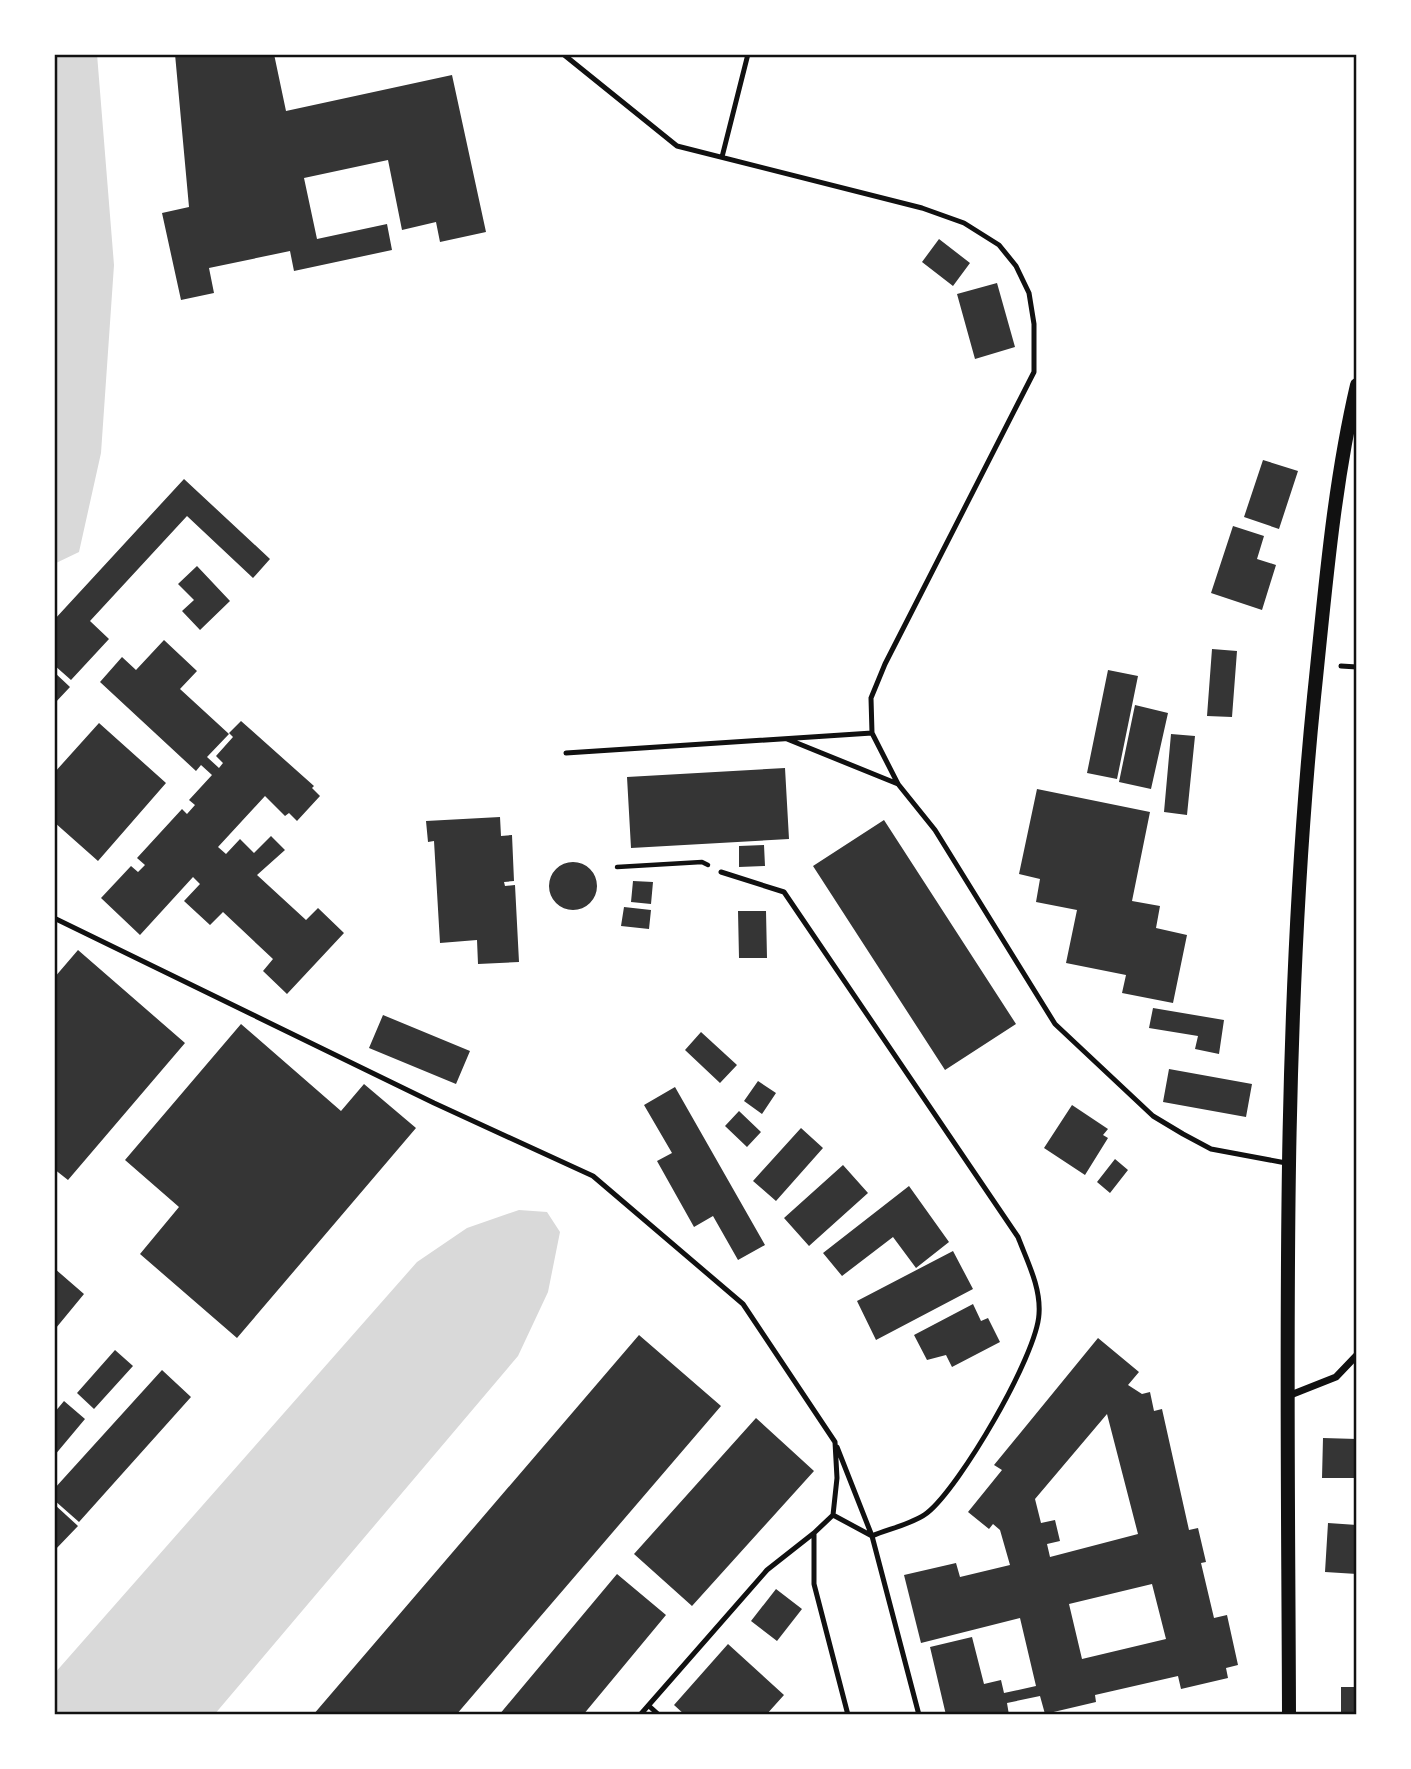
<svg xmlns="http://www.w3.org/2000/svg" width="1411" height="1769" font-family="'Golos Text',sans-serif">
	<style>
		.water { fill: #d9d9d9 }
		.building { fill: #353535; fill-rule: evenodd }
		.lines { fill: none; stroke-linecap: round; stroke-linejoin: round }
		.path { stroke: #111; stroke-width: 4.5 }
		.service { stroke: #111; stroke-width: 5 }
		.minor { stroke: #111; stroke-width: 7 }
		.secondary { stroke: #111; stroke-width: 14 }
		.neatline { fill: none; stroke: #111; stroke-width: 2.5 }
	</style>
	<rect width="100%" height="100%" fill="#fff"/>
	<!-- water -->
	<path class="water" d="M54,54H97L114,265L101,453L79,552L54,564Z
		M519,1210L547,1212L560,1232L548,1292L518,1356L214,1715H54V1674L417,1262L467,1228Z"/>
	<!-- building -->
	<path class="building" d="M175,54H274L286,111L452,75L486,232L440,242L436,222L402,230L388,160L304,178L317,239L387,224L392,250L294,271L290,251L209,268L214,293L181,300L162,213L189,207Z
		M939,239L970,263L953,286L922,262Z
		M997,283L1015,347L975,359L957,294Z
		M1263,460L1298,471L1279,529L1244,517Z
		M184,479L270,559L253,578L187,516L90,621L109,639L71,680L54,665V620Z
		M1233,526L1264,536L1257,559L1276,565L1262,610L1211,593Z
		M197,566L230,601L200,630L182,611L194,600L178,584Z
		M164,640L197,671L180,689L229,734L207,757L219,768L223,763L216,756L233,737L229,733L241,721L314,786L312,788L320,796L297,821L289,813L285,816L265,796L218,847L226,854L240,839L254,853L271,836L285,850L257,875L306,920L318,908L344,933L287,994L263,971L273,959L223,912L210,925L184,901L200,884L193,877L140,935L101,898L131,866L138,872L145,865L137,858L182,809L187,814L195,805L189,800L212,775L201,765L196,771L100,682L122,657L136,670Z
		M1212,649L1237,651L1232,717L1207,716Z
		M1108,670L1138,676L1117,779L1087,773Z
		M54,672L70,687L54,704Z
		M1135,705L1168,713L1151,789L1119,782Z
		M99,723L166,783L98,861L54,822V773Z
		M1171,734L1195,736L1187,815L1164,812Z
		M785,768L789,839L631,848L627,777Z
		M1037,789L1150,812L1132,901L1160,906L1156,928L1187,935L1173,1003L1122,993L1126,975L1066,963L1077,910L1036,902L1040,879L1019,874Z
		M500,817L501,836L512,835L514,881L504,882L505,886L515,885L519,962L478,964L477,940L440,943L434,841L428,842L426,821Z
		M884,820L1016,1024L945,1070L813,866Z
		M764,845L765,866L739,867V846Z
		M549 886a24 24 0 1 1 48 0a24 24 0 1 1-48 0Z
		M633,881L653,882L651,904L631,902Z
		M624,907L651,910L649,929L621,926Z
		M738,911H766L767,958H739Z
		M78,950L185,1043L68,1180L54,1169V978Z
		M1153,1008L1224,1020L1219,1054L1195,1049L1198,1036L1149,1028Z
		M383,1015L470,1051L456,1084L369,1048Z
		M241,1024L341,1111L364,1084L416,1128L237,1338L140,1254L179,1207L125,1160Z
		M701,1032L737,1065L720,1083L685,1050Z
		M1169,1069L1252,1084L1246,1117L1163,1102Z
		M758,1081L776,1093L762,1114L744,1101Z
		M675,1087L765,1245L738,1260L713,1216L694,1227L657,1161L672,1153L644,1105Z
		M1072,1105L1108,1129L1103,1135L1108,1138L1085,1175L1044,1148Z
		M739,1111L761,1132L747,1147L725,1126Z
		M801,1128L823,1148L776,1201L753,1181Z
		M1115,1159L1128,1170L1110,1193L1097,1182Z
		M843,1165L868,1193L809,1246L784,1218Z
		M909,1186L949,1242L916,1268L893,1237L842,1276L823,1253Z
		M953,1251L973,1289L876,1340L857,1301Z
		M54,1268L84,1294L56,1328L54,1326Z
		M973,1304L981,1321L988,1318L1000,1342L952,1367L946,1355L927,1360L914,1335Z
		M639,1335L721,1406L456,1715H313Z
		M1098,1338L1139,1372L1128,1385L1142,1394L1150,1392L1154,1411L1162,1409L1189,1530L1198,1528L1206,1562L1201,1563L1214,1618L1227,1615L1238,1665L1226,1668L1228,1678L1181,1689L1178,1676L1095,1695L1096,1702L1045,1714L1040,1696L1007,1703L1009,1715H946L930,1647L972,1637L984,1684L1001,1680L1004,1693L1036,1686L1020,1618L921,1643L904,1575L956,1563L960,1577L1010,1565L1000,1530L993,1524L989,1529L968,1512L1002,1470L994,1465ZM1107,1414L1138,1534L1050,1557L1047,1544L1060,1541L1055,1520L1041,1523L1035,1499ZM1152,1584L1166,1639L1082,1659L1069,1604Z
		M115,1350L133,1366L94,1409L77,1393Z
		M162,1370L191,1397L79,1522L54,1500V1489Z
		M64,1401L85,1419L54,1456V1413Z
		M756,1418L814,1471L692,1606L634,1554Z
		M1323,1438L1357,1439V1478H1322Z
		M54,1504L78,1526L54,1551Z
		M1328,1523L1357,1525V1574L1325,1572Z
		M617,1574L666,1615L583,1715H499Z
		M776,1589L802,1609L777,1641L751,1621Z
		M728,1644L784,1695L766,1715H685L674,1705Z
		M1341,1687H1357V1715H1341Z"/>
	<g class="lines">
		<!-- path -->
		<path class="path" d="M617,867L702,862L708,865"/>
		<!-- service -->
		<path class="service" d="M563,54L677,146L922,208L964,223L999,245L1016,266L1029,293L1034,324V372L885,664L871,698L872,733L898,784L935,830L1055,1024L1153,1116L1183,1134L1211,1149L1286,1163
			M722,157L748,54
			M1341,666L1357,667
			M787,739L898,784
			M566,753L872,733
			M721,872L784,892L1018,1237C1027,1261 1041,1287 1039,1314C1037,1355 960,1487 927,1513C913,1524 888,1529 872,1536L837,1447
			M54,918L434,1103L593,1176L743,1304L835,1442L837,1478L833,1515L814,1533V1584L848,1715
			M833,1515L872,1536L919,1715
			M649,1706L659,1715
			M640,1715L767,1570L814,1533"/>
		<!-- minor -->
		<path class="minor" d="M1288,1396L1336,1377L1357,1355"/>
		<!-- secondary -->
		<path class="secondary" d="M1289,1715C1288,1376 1280,1035 1314,697C1325,593 1333,488 1357,385"/>
	</g>
	<!-- border -->
	<rect width="1411" height="1769" fill="none" stroke="#ffffff" stroke-width="112"/>
	<rect x="56" y="56" width="1299" height="1657" class="neatline"/>
</svg>
